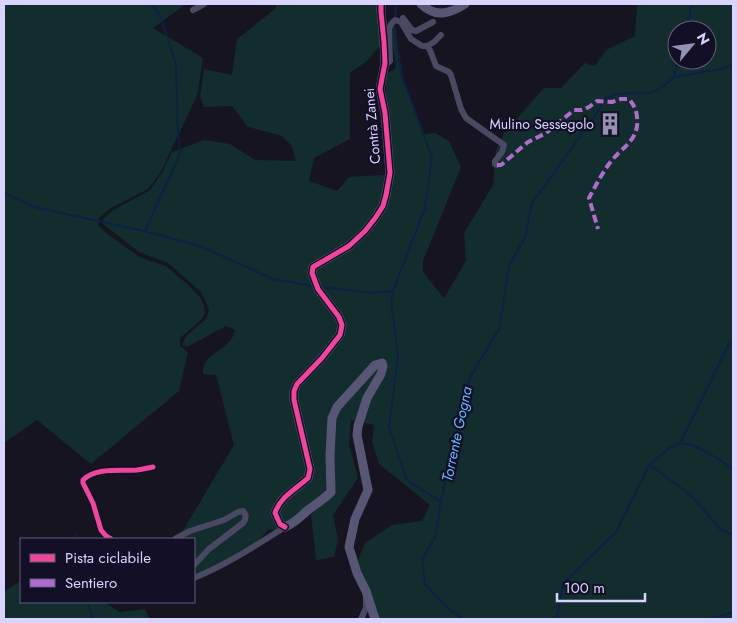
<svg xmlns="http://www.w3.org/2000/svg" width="737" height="623" font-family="Jost,sans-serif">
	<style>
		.green { fill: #132c2d; fill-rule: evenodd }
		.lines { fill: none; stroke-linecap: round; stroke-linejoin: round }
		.stream { stroke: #0d2144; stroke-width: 2 }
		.street { stroke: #4a4962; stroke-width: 6 }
		.secondary { stroke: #575674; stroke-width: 9 }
		.quiet { stroke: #b06ccc; stroke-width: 4; stroke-dasharray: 8 4; stroke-linecap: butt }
		.cycleway-casing { stroke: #130f26; stroke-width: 8 }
		.cycleway { stroke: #ed469a; stroke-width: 5 }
		.labels { text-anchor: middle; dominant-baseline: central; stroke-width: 4.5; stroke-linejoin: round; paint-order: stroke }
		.poi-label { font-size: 14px; fill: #d9d4ff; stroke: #130f26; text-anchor: end }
		.street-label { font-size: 14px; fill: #d9d4ff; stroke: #130f26 }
		.water-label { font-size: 15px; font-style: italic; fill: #62b6ff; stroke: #130f26 }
	</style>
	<rect width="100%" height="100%" fill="#161421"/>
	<!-- green -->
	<path class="green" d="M4,4H186L153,28L203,58L197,96L170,152L165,164L159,175L148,189L111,208L99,218L98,225L110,236L141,258L166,266L187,284L199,296L204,305L205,313L202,319L180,338V346L188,352L179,391L91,464L37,420L4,443Z
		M276,4H376L383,42L367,61L350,73V139L314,158L309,181L337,191L349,177L384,175L394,164L386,103V74L396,68L392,38L386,41L394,22L395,25L396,36L402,77L424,134L435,133L449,141L461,167L423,261V272L444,298L466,261L464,233L493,185L496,150L504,133L544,88H561L585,63L595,66L606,50L635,36L637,4H733V619H379L370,591L357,563L365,543L392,525L422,521L430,505L379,464L372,442L374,425L351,420L349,444L358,478L333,515L338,540L334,557L316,560L310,505L277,531L269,529L256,543L215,567L194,576V539H176H178L234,445L216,375L203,374C202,355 220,353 230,341C233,338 234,333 235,330L226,326L187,347L183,345V342L187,335L206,319L209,309L201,292L168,263L139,252L103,224V219L112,211L150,190L163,171L172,152L204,140L230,144L255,160L296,161L292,146L282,136L248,127L232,106L204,107L200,96L204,69L232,75L237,39L276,8ZM677,30H707V60H677Z
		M21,581V602H104L120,612L145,609L150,619H4V591Z"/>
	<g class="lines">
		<!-- stream -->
		<path class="stream" d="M395,19L396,4
			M394,24L402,77L432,157L425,208L393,291L391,303L398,355L389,427L406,478L410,482L441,502
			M686,30L690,14L691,4
			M674,77L721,69L733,64
			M674,77L678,60
			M4,193L34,207L144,231L200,246L273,279L313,286
			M145,231L180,154L178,131L176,64L160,15L151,4
			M320,287L372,293L393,291
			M680,443C698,444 718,459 733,469
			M650,465L692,496L720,529L733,535
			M76,534L78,539
			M89,602V607L93,619
			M462,619L448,608L425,584L422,560L436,535L440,505L469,379L499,329L509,266L525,237L532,203L597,113L605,99C609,97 615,94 619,94C629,92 638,94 647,93C659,92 666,84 674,77
			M557,619L563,584L616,532L649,465L668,449L680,443L730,342L733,340
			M711,619L733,612"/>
		<!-- street -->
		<path class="street" d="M193,10L204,4
			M403,18L412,30L416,31L433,22
			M427,46L430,50L436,66L449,72L451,75L461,109L466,118L504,145L502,152L495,161V164L497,165
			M385,63H388L390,61L389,29L391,24L395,20L401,22L411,39L422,46H427L434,42L441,35
			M111,539L106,536L101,530L93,503L83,483V480C96,467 120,471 137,470C143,469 148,468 153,467
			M175,539L190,531L224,520L238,512L243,511C247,515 246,519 243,523L209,549L194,565
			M194,578C226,565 255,546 285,527
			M361,619L366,608V597"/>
		<!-- secondary -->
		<path class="secondary" d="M421,4C436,18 449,14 465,4
			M375,619L366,591L357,573L349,547L355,519L368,490L357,435L358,426L367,398L381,374L383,366L382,363L375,365L337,407L332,418L330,456L331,492C324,499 316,504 308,510C300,517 295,523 285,527L280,524L275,513C280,497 296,489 308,478L310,469L294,400V391L297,384L322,358L340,335L342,325L339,317L318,289L312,273L313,267L349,246L365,231L376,217L383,206L386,195L390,173L385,113L380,89L385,63L384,42L381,12V4"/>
		<!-- quiet -->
		<path class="quiet" d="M497,165H501L528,142L546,133L574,110H582L589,107L597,101L612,102L621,99H629C634,105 636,109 637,117C640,141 621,147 609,164C601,175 595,187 589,198L598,229"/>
		<defs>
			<path id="cycleway" d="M285,527L280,524L275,513C280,497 296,489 308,478L310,469L294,400V391L297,384L322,358L340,335L342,325L339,317L318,289L312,273L313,267L349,246L365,231L376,217L383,206L386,195L390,173L385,113L380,89L385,63L384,42L381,12V4
				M111,539L106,536L101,530L93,503L83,483V480C96,467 120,471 137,470C143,469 148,468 153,467"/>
		</defs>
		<!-- cycleway casing -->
		<use href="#cycleway" class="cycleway-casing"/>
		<!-- cycleway -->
		<use href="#cycleway" class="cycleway"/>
	</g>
	<!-- icons -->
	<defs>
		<symbol id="building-bare" viewBox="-9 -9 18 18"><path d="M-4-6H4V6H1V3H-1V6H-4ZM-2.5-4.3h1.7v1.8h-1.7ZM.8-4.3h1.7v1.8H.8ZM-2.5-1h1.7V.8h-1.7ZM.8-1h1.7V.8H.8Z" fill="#9591b1" stroke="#130f26" stroke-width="2.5" paint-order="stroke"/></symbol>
	</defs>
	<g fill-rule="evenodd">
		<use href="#building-bare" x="594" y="108" width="32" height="32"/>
	</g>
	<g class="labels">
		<!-- poi labels -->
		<g class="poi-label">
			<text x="594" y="124">Mulino Sessegolo</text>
		</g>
		<!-- street labels -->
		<g class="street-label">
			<text transform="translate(372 126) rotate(-95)">Contrà Zanei</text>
		</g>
		<!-- water labels -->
		<g class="water-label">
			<text transform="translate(457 434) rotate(-78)">Torrente Gogna</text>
		</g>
	</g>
	<!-- border -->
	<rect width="737" height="623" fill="none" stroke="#d9d4ff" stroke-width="10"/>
	<!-- legend -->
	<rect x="20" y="538" width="175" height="65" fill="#130f26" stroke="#625e7d"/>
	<rect x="30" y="554" width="25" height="8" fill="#ed469a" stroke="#625e7d"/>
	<text x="65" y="563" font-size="15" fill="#d9d4ff">Pista ciclabile</text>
	<rect x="30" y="579" width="25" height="8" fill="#b06ccc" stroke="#625e7d"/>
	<text x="65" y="588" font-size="15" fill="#d9d4ff">Sentiero</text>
	<!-- north arrow -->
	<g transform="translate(692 45) rotate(61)"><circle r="24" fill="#130f26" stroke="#625e7d"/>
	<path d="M0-4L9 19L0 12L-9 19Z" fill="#9591b1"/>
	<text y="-8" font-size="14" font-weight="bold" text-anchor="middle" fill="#d9d4ff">N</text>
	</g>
	<!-- scale -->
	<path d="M557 593v8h88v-8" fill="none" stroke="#d9d4ff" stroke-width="2.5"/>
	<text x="564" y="593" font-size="15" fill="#d9d4ff" stroke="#130f26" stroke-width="4" paint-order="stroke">100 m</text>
</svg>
